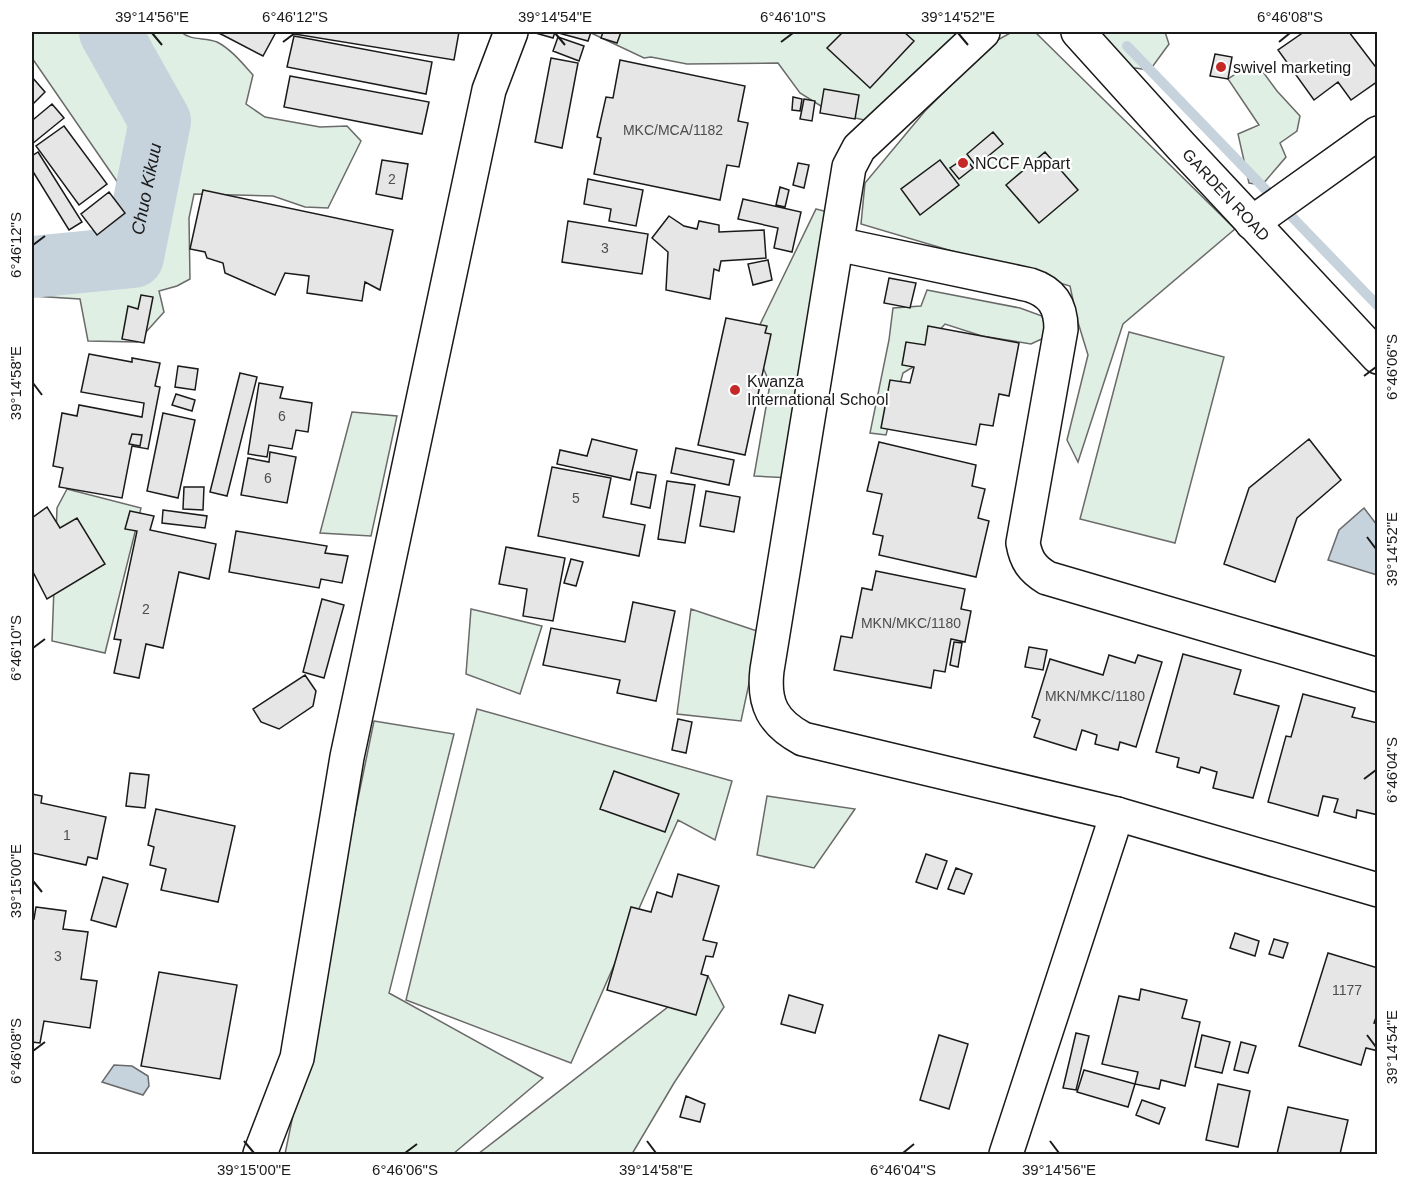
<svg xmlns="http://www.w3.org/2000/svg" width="1409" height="1186" font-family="Helvetica,sans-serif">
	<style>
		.green { fill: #e0efe3; stroke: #6a6a6a; stroke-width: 1.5 }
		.water { fill: #c6d2dc; stroke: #6a6a6a; stroke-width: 1.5 }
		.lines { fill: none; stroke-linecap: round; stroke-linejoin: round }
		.stream { stroke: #c6d2dc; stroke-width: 10 }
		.river { stroke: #c6d2dc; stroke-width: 62 }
		.building { fill: #e6e6e6; stroke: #1a1a1a; stroke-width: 1.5 }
		.minor-casing { stroke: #1a1a1a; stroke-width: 36 }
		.minor { stroke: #fff; stroke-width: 33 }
		.ticks { fill: none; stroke: #1a1a1a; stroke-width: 2 }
		.poi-dot { fill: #c62828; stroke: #fff; stroke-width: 2 }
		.labels { text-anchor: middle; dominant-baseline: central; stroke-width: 4.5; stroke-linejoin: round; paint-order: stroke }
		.number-label { font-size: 14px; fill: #4d4d4d }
		.poi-label { font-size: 16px; fill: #1a1a1a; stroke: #fff; text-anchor: start }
		.street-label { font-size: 16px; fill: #1a1a1a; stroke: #fff }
		.water-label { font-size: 18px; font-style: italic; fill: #1a1a1a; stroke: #fff }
		.neatline { fill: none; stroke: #1a1a1a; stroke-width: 2 }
		.ticks-label { font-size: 15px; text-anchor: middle; fill: #1a1a1a }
	</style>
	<rect width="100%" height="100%" fill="#fff"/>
	<!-- green -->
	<path class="green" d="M32,32H181C191,41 205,37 217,42C231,49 243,64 253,75L246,104L265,117L320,127L347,126L361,141L328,208L305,207L273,196L194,194L189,218L190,279L177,286L159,291L164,312L137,342L88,341L80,299L32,296V238L95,245L119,224L125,193L32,58Z
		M589,32H993L994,42L1012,32H1035L1235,229L1123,324L1078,462L1067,440L1088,355L1077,319L1070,286L861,224L865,183L925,111L962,74L883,124L832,113L800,93L778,63L687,64L651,57L644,58Z
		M1090,32H1165L1169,44L1150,70L1119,66Z
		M1255,61L1277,91L1300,116L1297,131L1280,143L1286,157L1262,185L1249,183L1238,134L1259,125L1228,79Z
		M816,209L832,213L791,478L754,476L770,384L752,341Z
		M927,290L1020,308L1042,316L1048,336L1031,344L982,336L945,324L930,341L918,364L903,373L886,435L870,433L889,340L893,308L921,306Z
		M1129,332L1224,357L1175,543L1080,519Z
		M352,412L397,416L371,536L320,533Z
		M67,489L141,508L105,653L52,641L57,508Z
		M471,609L542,626L520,694L466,674Z
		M691,609L760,632L741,721L677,714Z
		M477,709L732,781L715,840L678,820L571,1063L406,1000Z
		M374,721L454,734L389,993L543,1078L453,1154H285Z
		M767,796L855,809L814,868L757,855Z
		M708,976L724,1007L674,1083L632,1154H478Z"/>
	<!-- water -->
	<path class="water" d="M1364,508L1377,525V575L1328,560L1339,530Z
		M114,1065L132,1066L148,1076L149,1086L143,1095L102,1082Z"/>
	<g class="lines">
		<!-- stream -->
		<path class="stream" d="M1127,46L1378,306"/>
		<!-- river -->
		<path class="river" id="s1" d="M32,267L133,257L160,121L110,32"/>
	</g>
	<!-- building -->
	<path class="building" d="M217,32H276L263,56Z
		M295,32H459L454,60L294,34Z
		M532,32H555L553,38Z
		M555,32H591L588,41Z
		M603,32H621L617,43L601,38Z
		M843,32H904L914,41L870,88L827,48Z
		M1304,32H1349L1378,70V81L1351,100L1338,82L1314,100L1278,50Z
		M294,36L432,62L426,94L287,67Z
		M558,37L584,46L579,61L553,51Z
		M1215,54L1232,57L1228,79L1210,76Z
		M551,58L578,63L562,148L535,142Z
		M620,60L745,86L738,121L748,123L739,167L727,165L720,200L594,174L601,138L597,137L606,97L613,98Z
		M290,76L429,102L422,134L284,107Z
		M32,77L45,92L32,105Z
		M824,89L859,95L855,119L820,113Z
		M793,97L802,99L800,111L792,110Z
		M804,99L815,101L812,121L800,119Z
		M52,104L64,118L32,144V116L34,119Z
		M64,126L107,184L79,205L36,146Z
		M993,132L1003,144L976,166L967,154Z
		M38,152L82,222L69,230L32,170V156Z
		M1045,152L1078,190L1039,223L1006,185Z
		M965,158L973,168L959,179L950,168Z
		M382,160L408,164L402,199L376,194Z
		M940,160L959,185L920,215L901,189Z
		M798,163L809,165L804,188L793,185Z
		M588,179L643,190L636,226L609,221L611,209L584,204Z
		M780,187L789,190L785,207L776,205Z
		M203,190L393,230L380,290L365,282L362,301L307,293L309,276L285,273L275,295L225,273L223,263L207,258L205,252L190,249Z
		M109,192L125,213L97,235L81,214Z
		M743,199L801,212L792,252L774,248L778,228L738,219Z
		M669,216L684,226L697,229L699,221L719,225V232L764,230L766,258L721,261L719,271L714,269L710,299L666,290L668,252L652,238Z
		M568,221L648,234L642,274L562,262Z
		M768,260L772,280L753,285L748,264Z
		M889,278L916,283L910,308L884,303Z
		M141,295L153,297L144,343L122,339L128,306L138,309Z
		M726,318L767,326L765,333L771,334L745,455L698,445Z
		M928,326L1019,343L1009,396L999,394L993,426L980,424L976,445L881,428L890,380L910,383L914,367L902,365L906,342L925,345Z
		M89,354L132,362V358L160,363L155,386L160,387L148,449L132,446L122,498L59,487L63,468L53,466L62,413L77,416L79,405L142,417L144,403L81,392Z
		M178,366L198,369L195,390L175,387Z
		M240,373L257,377L227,496L210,492Z
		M259,383L283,387L280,398L312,403L308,432L296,430L292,449L269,445L267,457L248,454Z
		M176,394L195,400L192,411L172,405Z
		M163,413L195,420L178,498L147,491Z
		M132,434L142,435L140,446L129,444Z
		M592,439L637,450L630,480L557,464L560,450L587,456Z
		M1309,439L1341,480L1297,518L1275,582L1224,564L1249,488Z
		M879,442L976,465L972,486L985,489L978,518L989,521L976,577L879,555L883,536L873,534L882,494L867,491Z
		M676,448L734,460L729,485L671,473Z
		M270,452L296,457L287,503L241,495L248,458L269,462Z
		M552,467L611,478L603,517L645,525L639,556L538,536Z
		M637,472L656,475L650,508L631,504Z
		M667,481L695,485L685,543L658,539Z
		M184,487H204L203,510L183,509Z
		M706,491L740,497L734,532L700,526Z
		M47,507L60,528L77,518L105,564L47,599L32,570V518Z
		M163,510L207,516L205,528L162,523Z
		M130,511L154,516L150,530L216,544L209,579L179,572L163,648L146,644L139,678L114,673L121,640L114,639L137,531L125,529Z
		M236,531L327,546L325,553L348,556L342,583L321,579L319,588L229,572Z
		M506,547L565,558L553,621L523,616L527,589L499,584Z
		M571,559L583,562L576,586L564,583Z
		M876,571L965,589L961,609L971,611L965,642L951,639L945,672L934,670L931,688L834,670L841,636L852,638L862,588L872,590Z
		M322,599L344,605L324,678L303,672Z
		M633,602L675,611L656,701L617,693L620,680L543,665L551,628L625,642Z
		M954,642L962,643L958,667L950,665Z
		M1029,647L1047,650L1043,670L1025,667Z
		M1183,654L1241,670L1234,694L1279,706L1253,798L1213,788L1217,772L1201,767L1199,773L1177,767L1179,758L1156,752Z
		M1109,655L1135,663L1138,655L1162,662L1136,747L1120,742L1118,750L1095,744L1097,735L1082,730L1076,750L1034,737L1040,720L1032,717L1050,659L1103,675Z
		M305,675L316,691L313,706L279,729L261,722L253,709Z
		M1303,694L1355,708L1352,717L1378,723V815L1357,810L1356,818L1334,812L1338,799L1323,796L1318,816L1268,802L1286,736L1291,737Z
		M678,719L692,722L686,753L672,750Z
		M614,771L679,794L665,832L600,809Z
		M130,773L149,775L145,808L126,806Z
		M32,794L42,796L41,803L106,817L97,859L88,857L86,865L32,853Z
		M156,809L235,826L218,902L161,890L166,869L150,865L154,847L148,845Z
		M926,854L947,861L937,889L916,882Z
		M956,868L972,874L964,894L948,889Z
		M678,874L719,886L703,940L717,943L713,957L706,956L701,974L708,976L696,1015L607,990L631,907L651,912L657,892L672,897Z
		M103,877L128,884L116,927L91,920Z
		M36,907L66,911L63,929L88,932L81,979L97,981L90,1028L44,1021L40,1043L32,1042V918L34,919Z
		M1235,933L1259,941L1255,956L1230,948Z
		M1274,939L1288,943L1283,958L1269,954Z
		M1328,953L1378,968V1012L1374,1023L1378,1024V1051L1366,1048L1361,1065L1299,1046Z
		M159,972L237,985L220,1079L141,1066Z
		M1141,989L1187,1000L1182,1018L1200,1022L1185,1086L1161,1080L1159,1089L1135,1084L1138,1072L1102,1064L1119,996L1139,1000Z
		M789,995L823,1005L815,1033L781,1024Z
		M1076,1033L1089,1036L1076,1090L1063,1088Z
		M939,1035L968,1044L949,1109L920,1100Z
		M1202,1035L1230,1042L1222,1073L1195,1067Z
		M1241,1042L1256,1046L1248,1073L1234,1070Z
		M1084,1070L1135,1084L1128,1107L1077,1092Z
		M1218,1084L1250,1091L1238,1147L1206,1140Z
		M686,1096L705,1104L700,1122L680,1117Z
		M1142,1100L1165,1108L1159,1124L1136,1115Z
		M1288,1107L1348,1120L1340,1154H1277Z"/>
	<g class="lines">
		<defs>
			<g id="minor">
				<path d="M983,32L859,148L849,167L767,670C763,704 773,723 803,739L1117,814L1378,890"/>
				<path id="s2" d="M1078,32L1181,146L1378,357"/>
				<path d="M1252,223L1378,133"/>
				<path d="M837,244L1030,285C1052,292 1061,306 1061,329L1023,543C1026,560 1032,569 1047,578L1378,675"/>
				<path d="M260,1154L297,1058L347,757L489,90L511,32"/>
				<path d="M1006,1154L1117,814"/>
			</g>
		</defs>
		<!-- minor casing -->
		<use href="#minor" class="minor-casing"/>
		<!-- minor -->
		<use href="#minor" class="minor"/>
	</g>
	<!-- ticks -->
	<path class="ticks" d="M152,33L162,45M555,33L565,45M958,33L968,45M283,42L295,33M781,42L793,33M1279,42L1290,33M33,245L45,236M1364,376L1376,367M33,383L42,395M1367,537L1376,549M33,648L45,639M1364,779L1376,770M33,881L42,892M1367,1035L1376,1047M33,1051L45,1042M244,1141L254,1153M647,1141L656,1153M1050,1141L1059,1153M405,1153L417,1144M903,1153L914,1144"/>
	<!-- markers -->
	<g class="poi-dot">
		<circle cx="1221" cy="67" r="6"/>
		<circle cx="963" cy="163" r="6"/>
		<circle cx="735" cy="390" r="6"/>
	</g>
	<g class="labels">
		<!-- number labels -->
		<g class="number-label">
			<text x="673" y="130">MKC/MCA/1182</text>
			<text x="392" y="179">2</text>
			<text x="605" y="248">3</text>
			<text x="282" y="416">6</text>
			<text x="268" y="478">6</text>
			<text x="576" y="498">5</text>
			<text x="146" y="609">2</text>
			<text x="911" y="623">MKN/MKC/1180</text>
			<text x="1095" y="696">MKN/MKC/1180</text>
			<text x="67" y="835">1</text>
			<text x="58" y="956">3</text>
			<text x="1347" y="990">1177</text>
		</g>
		<!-- poi labels -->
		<g class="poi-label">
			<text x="1233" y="67">swivel marketing</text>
			<text x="975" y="163">NCCF Appart</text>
			<text x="747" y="381">Kwanza<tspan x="747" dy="18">International School</tspan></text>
		</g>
		<!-- street labels -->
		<g class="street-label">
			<text stroke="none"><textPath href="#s2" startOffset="220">GARDEN ROAD</textPath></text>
		</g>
		<!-- water labels -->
		<g class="water-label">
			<text stroke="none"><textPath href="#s1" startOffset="171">Chuo Kikuu</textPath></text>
		</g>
	</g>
	<!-- border -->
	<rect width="1409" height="1186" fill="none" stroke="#ffffff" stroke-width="66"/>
	<rect x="33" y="33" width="1343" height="1120" class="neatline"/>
	<g class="ticks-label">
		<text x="152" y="22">39°14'56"E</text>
		<text x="295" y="22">6°46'12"S</text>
		<text x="555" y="22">39°14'54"E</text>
		<text x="793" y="22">6°46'10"S</text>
		<text x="958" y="22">39°14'52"E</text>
		<text x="1290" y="22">6°46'08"S</text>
		<text transform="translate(16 245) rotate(-90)" y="5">6°46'12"S</text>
		<text transform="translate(1392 367) rotate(-90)" y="5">6°46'06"S</text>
		<text transform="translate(16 383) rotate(-90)" y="5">39°14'58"E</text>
		<text transform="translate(1392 549) rotate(-90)" y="5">39°14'52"E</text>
		<text transform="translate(16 648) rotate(-90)" y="5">6°46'10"S</text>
		<text transform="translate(1392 770) rotate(-90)" y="5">6°46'04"S</text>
		<text transform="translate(16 881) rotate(-90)" y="5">39°15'00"E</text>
		<text transform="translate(1392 1047) rotate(-90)" y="5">39°14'54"E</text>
		<text transform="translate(16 1051) rotate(-90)" y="5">6°46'08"S</text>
		<text x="254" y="1175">39°15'00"E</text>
		<text x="405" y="1175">6°46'06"S</text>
		<text x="656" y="1175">39°14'58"E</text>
		<text x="903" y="1175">6°46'04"S</text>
		<text x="1059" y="1175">39°14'56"E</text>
	</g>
</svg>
